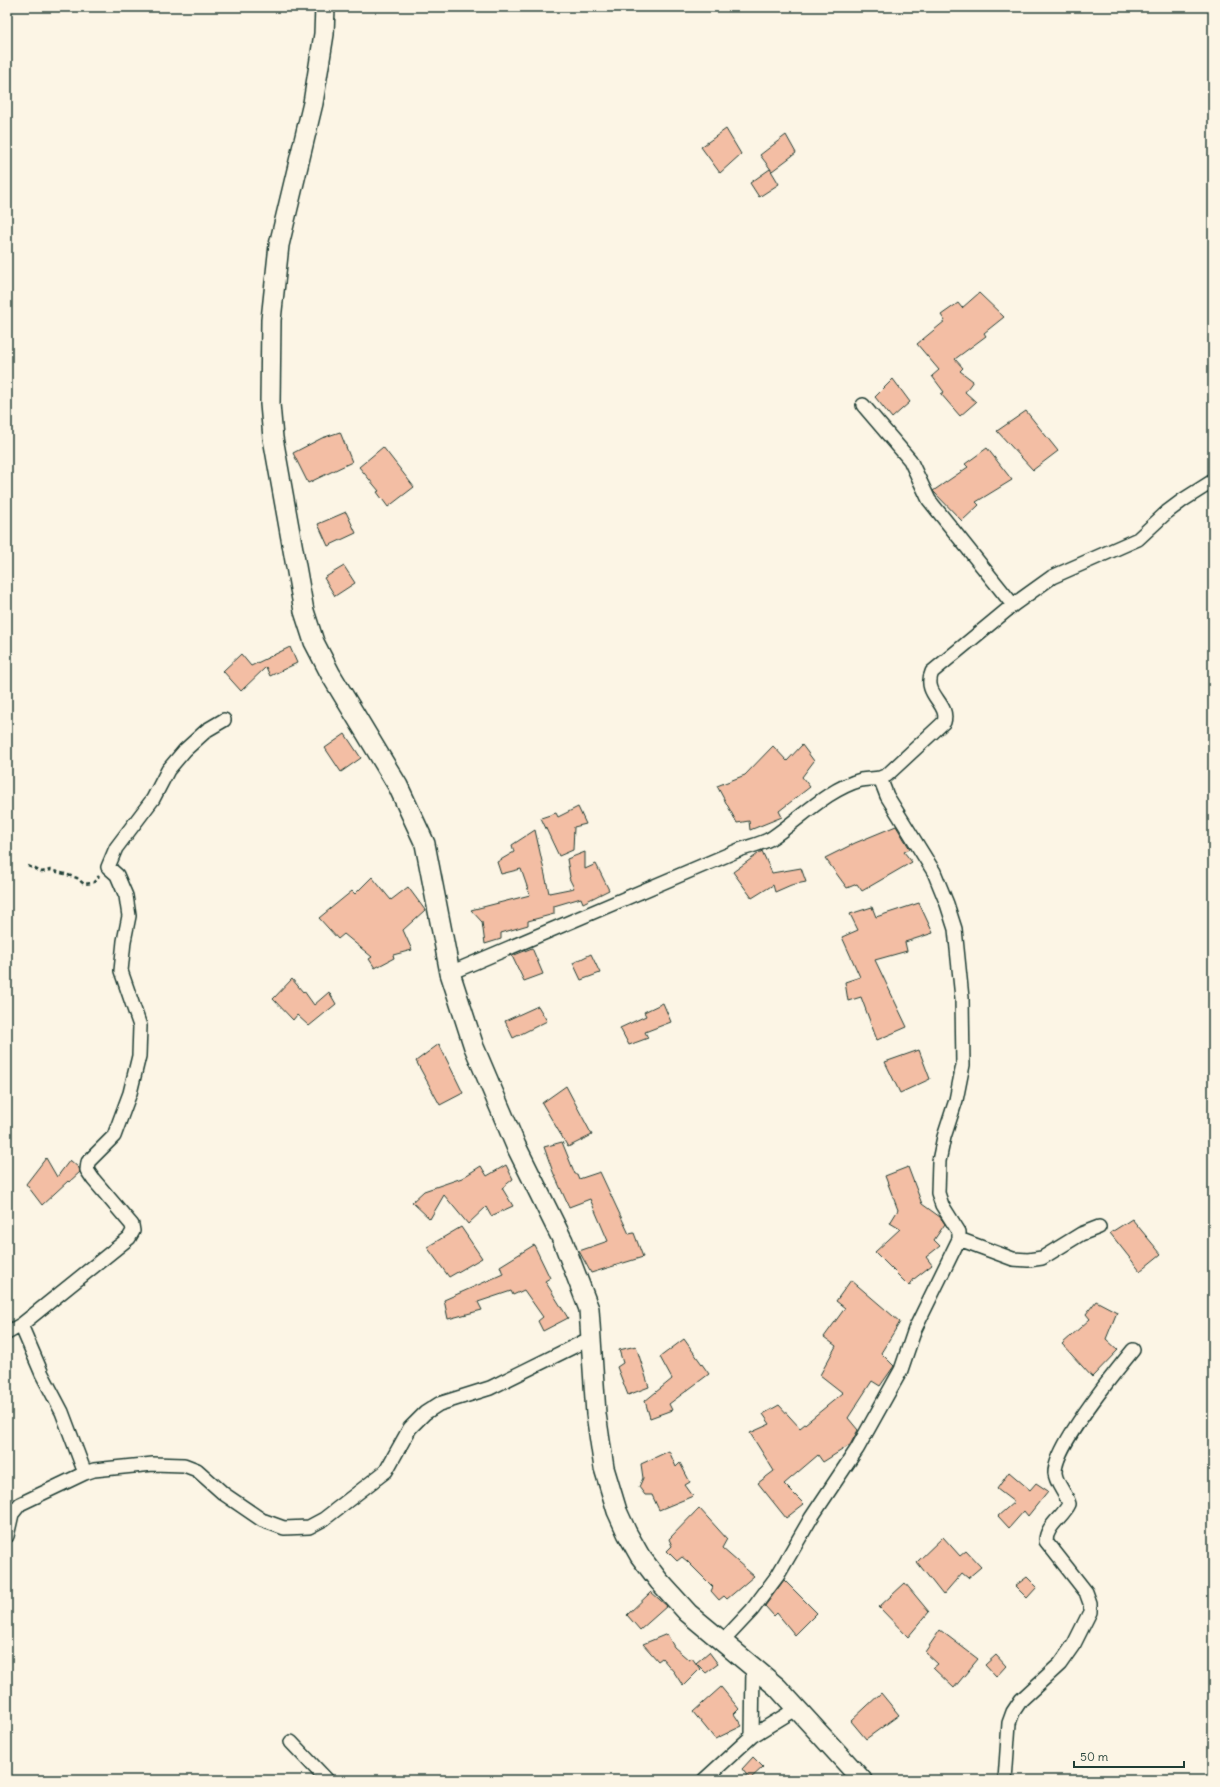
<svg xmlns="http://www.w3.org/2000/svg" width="1220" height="1787" font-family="Delius,sans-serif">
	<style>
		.building { fill: #f3bea4; stroke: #1f3d34 }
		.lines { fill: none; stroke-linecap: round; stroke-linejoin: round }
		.street-casing { stroke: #1f3d34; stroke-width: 16 }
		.secondary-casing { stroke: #1f3d34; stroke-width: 22 }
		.path { stroke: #1f3d34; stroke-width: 2.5; stroke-dasharray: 4 3; stroke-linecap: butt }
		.street { stroke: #fcf5e5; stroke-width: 13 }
		.secondary { stroke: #fcf5e5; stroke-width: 19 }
	</style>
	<rect width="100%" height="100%" fill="#fcf5e5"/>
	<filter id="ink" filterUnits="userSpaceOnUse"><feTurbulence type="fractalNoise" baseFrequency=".025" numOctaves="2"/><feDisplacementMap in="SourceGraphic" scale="8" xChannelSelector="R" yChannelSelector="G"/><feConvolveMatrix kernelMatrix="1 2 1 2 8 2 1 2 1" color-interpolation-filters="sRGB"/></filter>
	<g filter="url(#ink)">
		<!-- building -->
		<path class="building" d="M726,129L741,154L720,173L701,147Z
			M786,135L796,153L772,171L760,155Z
			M770,169L779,184L759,197L750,183Z
			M979,293L1004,317L984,333L986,336L955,359L963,368L960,371L973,381L965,392L976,402L960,416L941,394L944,392L932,376L939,370L917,344L945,321L941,315L958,303L962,308Z
			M893,379L910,402L892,418L875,397Z
			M1026,411L1058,451L1033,470L997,431Z
			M340,432L352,462L308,483L293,453L322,438Z
			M383,447L414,487L388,507L377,492L379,491L359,467Z
			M987,448L1012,480L976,502L979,505L962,521L933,491L968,467L965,464Z
			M346,512L356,533L328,546L318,524Z
			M344,566L355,583L335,596L324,578Z
			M290,647L297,663L270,676L266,667L241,691L223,671L241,654L251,666Z
			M345,734L361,758L341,772L325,748Z
			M802,745L814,761L802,777L810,787L779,811L782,817L750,830L749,821L737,823L717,786L745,775L773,746L787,761Z
			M578,807L586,824L574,827L573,850L559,856L541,818L556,813L558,817Z
			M896,826L910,849L904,852L912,862L862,891L857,884L847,888L825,858L855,843Z
			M535,830L549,893L574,888L569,878L570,877L567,859L585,852V869L596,864L609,890L583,903L581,898L554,906V914L528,921V925L501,933V939L485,944L482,922L471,910L530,895L521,869L501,874L497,862L514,852L512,845Z
			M762,851L772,873L801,868L806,882L791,885L775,892L773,885L752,898L733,872Z
			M372,877L391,900L408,887L425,910L403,930L412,950L393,955L394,958L375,968L369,959L372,957L344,934L338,939L319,918L352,891L355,894Z
			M919,903L933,933L905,942L907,951L875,960L907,1027L877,1040L861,997L848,1001L845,982L860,977L842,937L858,930L850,914L872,907L876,917Z
			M532,948L543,974L524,981L512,956Z
			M591,954L600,973L581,980L573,963Z
			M292,979L303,992L304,991L314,1005L329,992L336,1004L309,1026L297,1015L293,1020L273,999Z
			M663,1003L671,1022L645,1032L648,1038L629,1045L620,1028L646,1016L644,1012Z
			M538,1006L547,1021L513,1038L505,1021Z
			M439,1044L463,1093L440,1105L416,1061Z
			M919,1050L930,1079L900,1093L885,1062Z
			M566,1086L592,1135L568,1147L542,1103Z
			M562,1142L575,1174H577L579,1179L600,1172L629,1234L634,1233L643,1257L591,1273L579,1251L608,1241L590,1199L569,1207L553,1172L544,1147Z
			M46,1158L57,1177L70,1160L79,1168L80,1172L69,1182L68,1181L42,1205L26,1184Z
			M506,1165L513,1179L502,1188L513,1206L491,1216L486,1207L468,1224L444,1195L430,1219L412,1202L424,1191L462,1178L481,1166L487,1176Z
			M908,1167L922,1204L940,1217L945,1224L934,1240L940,1246L926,1257L932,1265L914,1279L909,1286L875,1252L900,1229L890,1223L898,1210L885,1176Z
			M1132,1219L1161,1254L1140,1271L1110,1233Z
			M461,1227L482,1258L449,1277L427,1247Z
			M534,1245L550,1278L545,1281L568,1318L543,1331L538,1321L543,1317L524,1290L513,1295L511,1291L478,1302L482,1310L448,1319L444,1300L503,1274L500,1266Z
			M851,1280L900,1322L881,1353L894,1366L880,1386L872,1381L848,1418L858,1430L850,1445L823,1462L818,1455L784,1484L804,1504L786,1518L758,1483L774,1471L750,1433L770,1424L763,1414L779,1405L800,1428L843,1393L820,1375L836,1346L824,1337L845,1308L836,1301Z
			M1096,1301L1117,1312L1106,1339L1118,1350L1092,1377L1062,1344L1090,1319L1086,1314Z
			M684,1339L709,1374L669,1404L672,1410L650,1418L645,1401L672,1379L660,1357Z
			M636,1346L649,1387L628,1395L617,1367L623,1363L619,1350Z
			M669,1451L676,1467L680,1463L690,1482L685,1485L693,1496L659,1510L652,1495H645L639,1487L643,1478L641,1464Z
			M1009,1472L1030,1490L1036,1483L1048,1491L1028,1516L1024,1511L1009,1528L998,1516L1014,1502L997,1489Z
			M699,1508L727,1539L722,1548L754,1576L727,1599L724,1596L719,1600L711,1591L713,1587L687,1561L682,1557L677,1561L667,1551L672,1546L669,1539Z
			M943,1537L960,1556L966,1551L981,1567L968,1578L962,1573L943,1595L917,1562Z
			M1027,1577L1037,1587L1027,1598L1015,1586Z
			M784,1580L817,1613L795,1635L777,1613L774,1616L765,1606Z
			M905,1583L929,1612L908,1637L879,1607Z
			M651,1592L667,1606L640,1630L627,1615Z
			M940,1630L978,1659L954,1688L933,1668L938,1664L925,1652Z
			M667,1634L674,1647L689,1660L692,1658L700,1669L683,1686L674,1672L662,1658L658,1661L643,1644Z
			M709,1652L718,1664L706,1673L696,1663Z
			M996,1655L1006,1666L996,1677L985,1665Z
			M721,1687L739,1709L734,1714L742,1726L715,1739L693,1712Z
			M881,1693L899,1715L866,1739L851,1721Z
			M753,1757L763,1767L750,1779L742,1769Z"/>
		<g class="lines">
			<defs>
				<path id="street" d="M863,405L910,460L929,500L1013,605
					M450,973L739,850C750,846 763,844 773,837C801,818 828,789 861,780C867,779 874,779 880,778
					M959,1239L1013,1259L1028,1260L1042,1258L1081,1234L1099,1227
					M21,1325L42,1374L62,1412L85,1473L94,1470L153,1464L184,1465L197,1470L224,1494L262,1520L284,1528L309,1527L324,1519L386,1471L410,1428L425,1413L439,1404L490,1388L591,1338
					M7,1333L21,1325L129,1238L133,1231L132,1225L93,1179L87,1170L88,1162L114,1136L130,1093L139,1056L140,1026L121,971L124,941L129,916L126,896L117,875L108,867L116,848L153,799L168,770L185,750L207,730L224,720
					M7,1536L12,1514L20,1504L85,1473
					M722,1642L752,1610L778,1575L811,1518L857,1449L901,1370L915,1329L959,1239V1232L942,1205L938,1193L939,1161L944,1137L956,1100L963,1065L962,998L955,929L947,904L934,872L887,796L880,778L887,775L944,722C950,703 922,695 932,672L1013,605L1052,577L1138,539L1167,512L1183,500L1213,481
					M752,1736L753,1667
					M291,1742L327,1780
					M704,1780L752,1736L796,1709
					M1005,1780L1009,1723L1013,1712L1021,1700L1060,1664L1074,1644L1090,1612V1603L1086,1592L1046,1541C1046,1526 1063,1517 1069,1504C1066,1493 1056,1484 1055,1473C1054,1447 1115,1372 1133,1350"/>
				<path id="secondary" d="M325,7L324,34L313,103L279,245L271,320L270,404L273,438L304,611L314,642L331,675L398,786L425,844L450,973L474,1047L516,1146L563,1241L589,1309L596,1414L604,1468L617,1511L627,1533L640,1556L659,1581L688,1613L777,1687L862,1780"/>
			</defs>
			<!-- street casing -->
			<use href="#street" class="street-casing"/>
			<!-- secondary casing -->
			<use href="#secondary" class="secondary-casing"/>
			<!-- path -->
			<path class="path" d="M28,866L42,872L50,870L65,874L77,878L84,884L93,883L99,876"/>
			<!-- street -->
			<use href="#street" class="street"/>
			<!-- secondary -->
			<use href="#secondary" class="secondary"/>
		</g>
	</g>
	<!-- margin -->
	<rect width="1220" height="1787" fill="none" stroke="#fcf5e5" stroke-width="24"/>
	<rect x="12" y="12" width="1196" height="1763" fill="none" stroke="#1f3d34" stroke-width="1.5" filter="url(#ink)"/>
	<!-- scale -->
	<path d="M1074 1761v6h110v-6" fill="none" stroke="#1f3d34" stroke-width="2"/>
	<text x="1080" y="1761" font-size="12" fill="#1f3d34" stroke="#fcf5e5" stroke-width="3" paint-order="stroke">50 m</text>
</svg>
